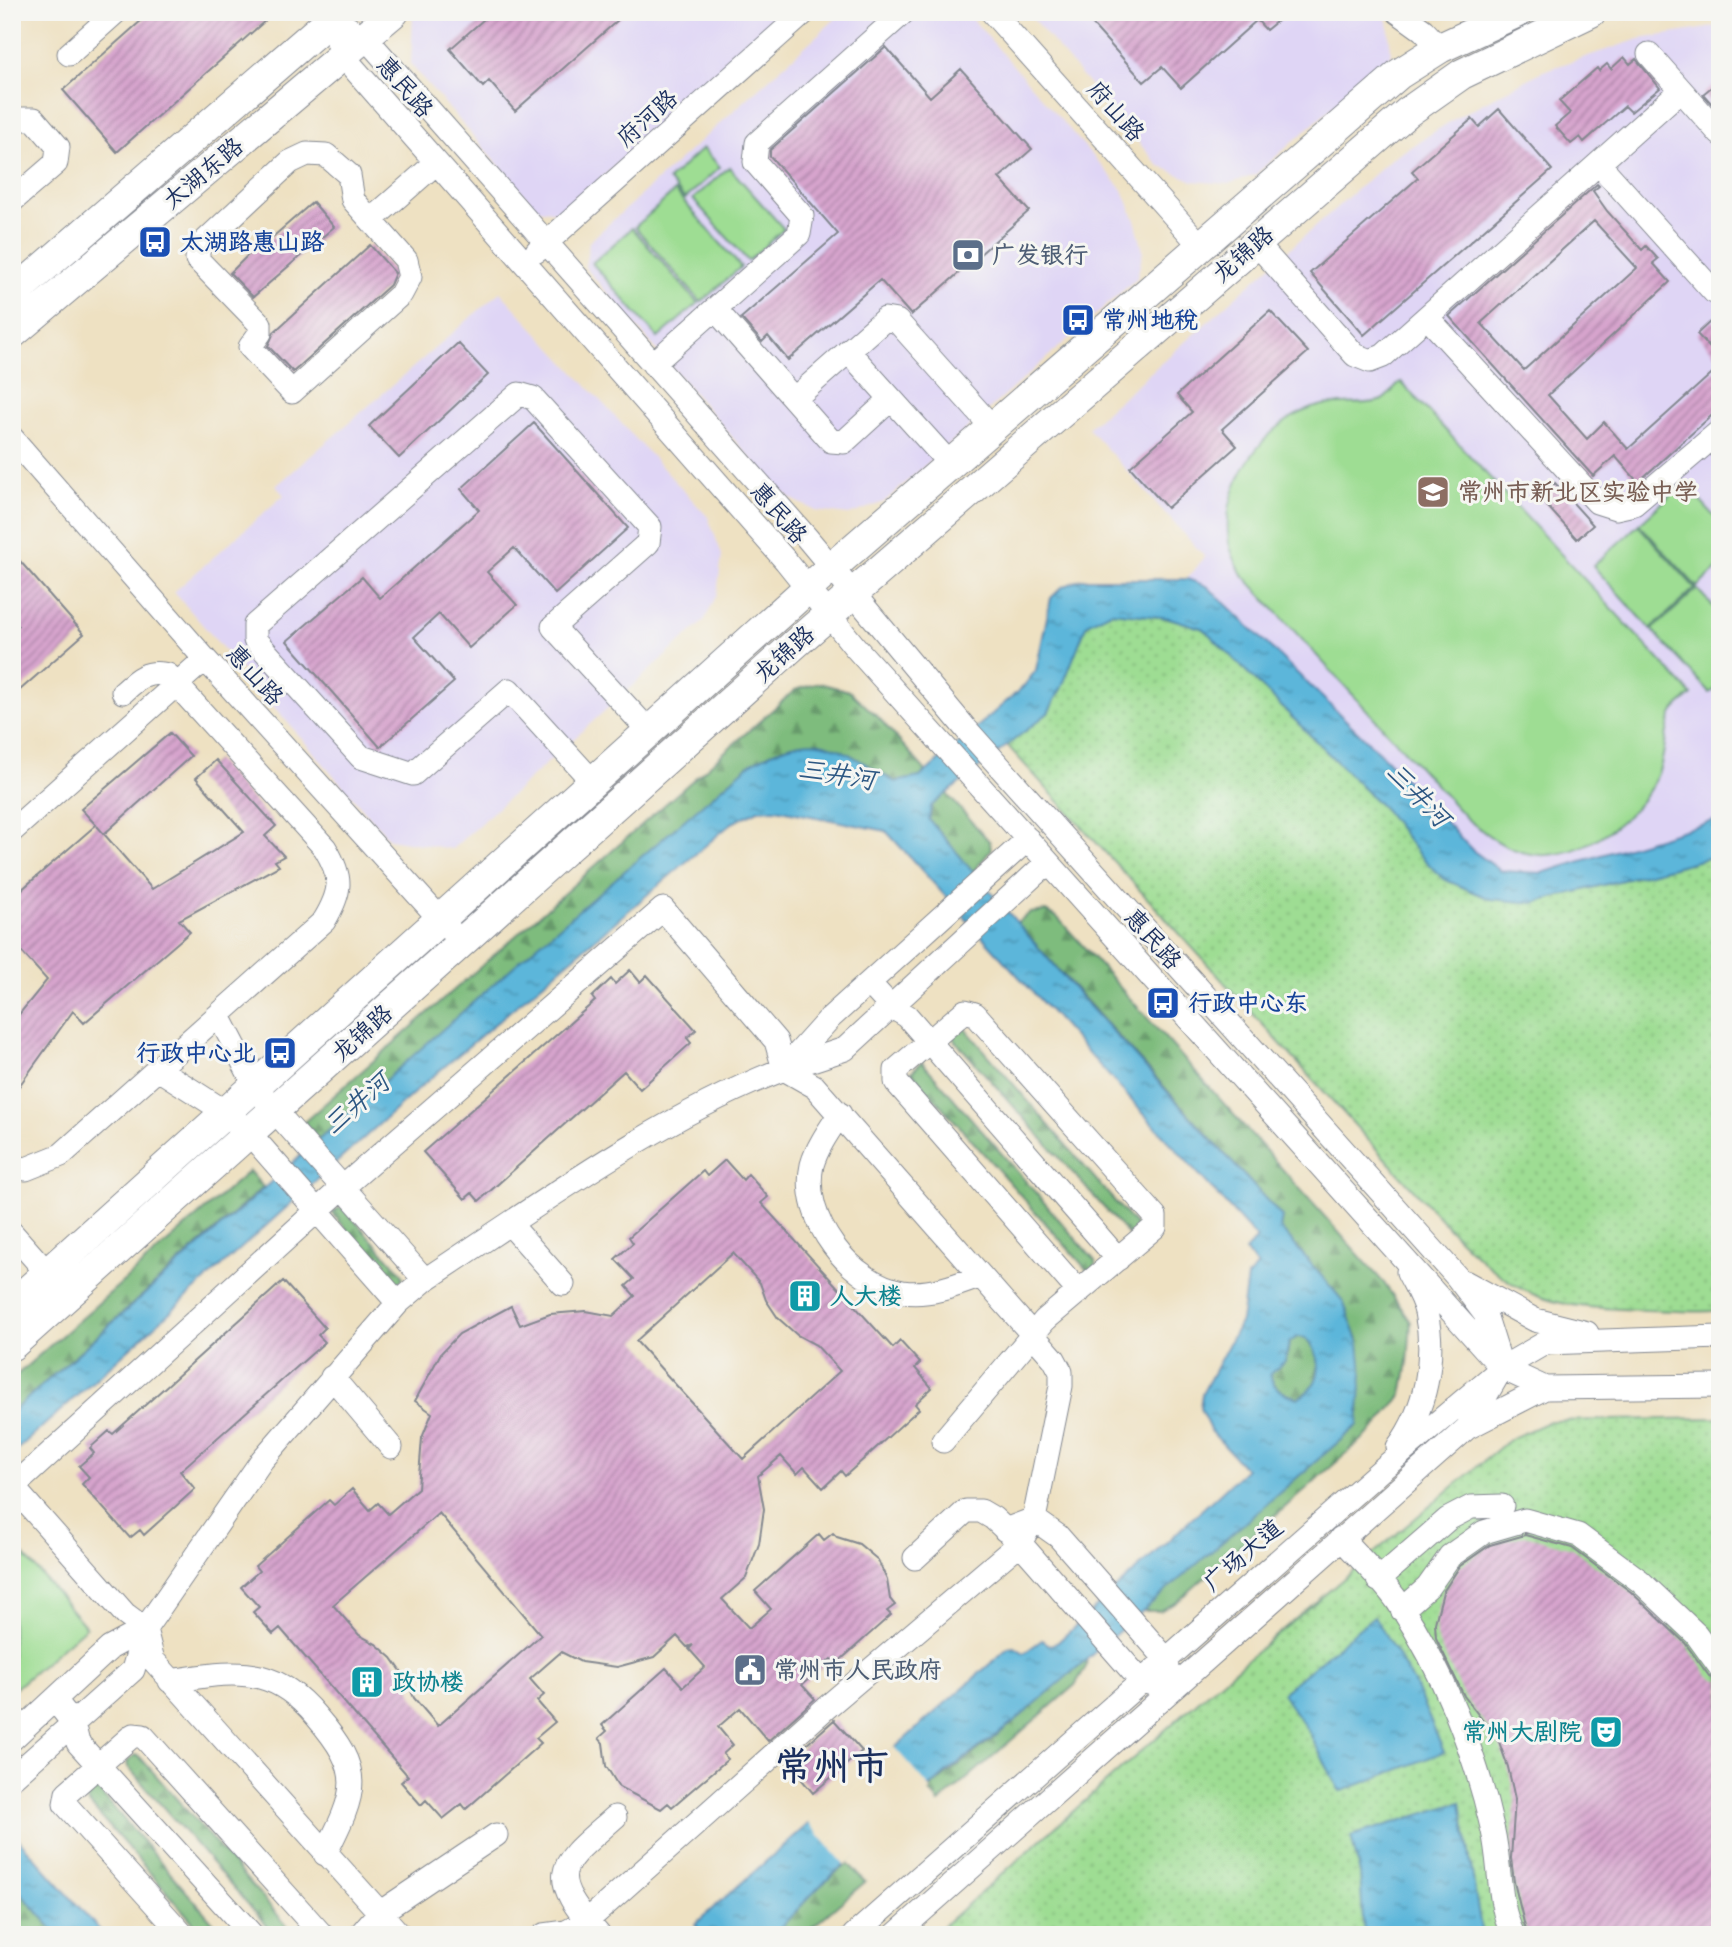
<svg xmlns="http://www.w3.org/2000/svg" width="1732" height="1947" font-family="'Comic Neue','LXGW WenKai TC',sans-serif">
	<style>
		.built { fill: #dfd5f5 }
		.forest { fill: url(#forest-firs); stroke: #4c766e; stroke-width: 2 }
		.park { fill: url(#park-dots); stroke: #5c8678; stroke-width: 2 }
		.pitch { fill: #9edd93; stroke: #5c8678; stroke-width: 2 }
		.water { fill: url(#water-ripples); stroke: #3c729c; stroke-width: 2; fill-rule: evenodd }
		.pier { fill: #eee1c2 }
		.building { fill: url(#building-hatch); fill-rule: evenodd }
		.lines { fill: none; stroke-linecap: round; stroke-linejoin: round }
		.minor-casing { stroke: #848890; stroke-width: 25 }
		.major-casing { stroke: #848890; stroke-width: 32 }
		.minor { stroke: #fff; stroke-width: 23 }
		.major { stroke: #fff; stroke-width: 30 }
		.labels { text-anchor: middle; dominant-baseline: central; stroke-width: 6; stroke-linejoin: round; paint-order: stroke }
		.street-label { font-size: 24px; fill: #1b2f5e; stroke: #f6f6f2 }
		.transit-label { font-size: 24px; font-weight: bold; fill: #164399; stroke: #f6f6f2; text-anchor: start }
		.service-label { font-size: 24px; font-weight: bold; fill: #4e5e75; stroke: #f6f6f2; text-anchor: start }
		.education-label { font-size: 24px; font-weight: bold; fill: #785e54; stroke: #f6f6f2; text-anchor: start }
		.culture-label { font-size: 24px; font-weight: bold; fill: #0d838f; stroke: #f6f6f2; text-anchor: start }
		.water-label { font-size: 26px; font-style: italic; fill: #2e5883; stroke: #f6f6f2 }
		.town-label { font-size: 38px; font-weight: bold; fill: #1b2f5e; stroke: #f6f6f2 }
	</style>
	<defs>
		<pattern id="forest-firs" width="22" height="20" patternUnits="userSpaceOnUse" patternTransform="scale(1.75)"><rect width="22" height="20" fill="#7ebc7d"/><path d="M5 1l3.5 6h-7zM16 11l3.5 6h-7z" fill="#66996a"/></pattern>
		<pattern id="park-dots" width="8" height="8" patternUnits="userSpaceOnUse" patternTransform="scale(1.75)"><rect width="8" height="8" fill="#9edd93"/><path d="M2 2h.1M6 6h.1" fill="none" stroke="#88be81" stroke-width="1.8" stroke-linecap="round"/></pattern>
		<pattern id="water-ripples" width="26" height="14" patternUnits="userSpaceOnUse" patternTransform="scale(1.75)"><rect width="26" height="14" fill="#5cb6da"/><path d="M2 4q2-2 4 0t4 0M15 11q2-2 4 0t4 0" fill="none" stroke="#4b94b4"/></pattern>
		<pattern id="building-hatch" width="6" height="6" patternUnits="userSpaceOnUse" patternTransform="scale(1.75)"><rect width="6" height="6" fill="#d7a4cd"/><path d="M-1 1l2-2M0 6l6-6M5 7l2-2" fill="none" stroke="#ae86aa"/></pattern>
	</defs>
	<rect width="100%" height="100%" fill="#f6f6f2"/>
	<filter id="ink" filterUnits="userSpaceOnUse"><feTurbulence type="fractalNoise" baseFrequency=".0143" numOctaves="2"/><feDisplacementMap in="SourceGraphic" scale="14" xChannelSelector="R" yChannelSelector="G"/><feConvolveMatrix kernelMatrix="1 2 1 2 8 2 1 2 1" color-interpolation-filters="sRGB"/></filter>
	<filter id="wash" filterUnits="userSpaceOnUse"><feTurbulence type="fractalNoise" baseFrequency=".00686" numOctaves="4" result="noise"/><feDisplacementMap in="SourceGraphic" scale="28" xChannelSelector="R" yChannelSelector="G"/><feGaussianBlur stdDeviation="1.57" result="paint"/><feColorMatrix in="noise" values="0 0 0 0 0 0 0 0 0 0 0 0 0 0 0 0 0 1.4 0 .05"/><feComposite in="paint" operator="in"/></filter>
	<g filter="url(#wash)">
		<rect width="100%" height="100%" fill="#eee1c2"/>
		<!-- built -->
		<path class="built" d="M416,12H786L563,213L537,209L411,65L413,15Z
			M843,12H966L1123,190L1136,223L1143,251L1137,278L884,502L849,515L816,511L790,498L765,475L585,267L589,242Z
			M1027,12H1376L1388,21L1391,56L1255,175L1228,184L1193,181L1158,165Z
			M1720,26V819L1542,873L1501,871L1472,850L1388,761L1207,586L1187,579L1205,557L1088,428L1390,160L1459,116L1543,71L1639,39Z
			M500,292L708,517L722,555L717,594L704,621L452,849L389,839L174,592L284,495L276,486Z"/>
		<!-- forest -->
		<path class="forest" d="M819,683L849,691L878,717L926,771L920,777L896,782C834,746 818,725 750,764L318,1139L304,1122L795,690Z
			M946,793L990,842L991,850L973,872L929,820L931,806Z
			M1046,911L1058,918L1384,1283L1411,1322L1408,1362L1402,1395L1374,1429L1176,1603L1159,1611H1140L1358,1425L1343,1301L1280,1228L1282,1217L1016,923L1030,913Z
			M964,1027L1136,1226L1137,1231L1130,1237L952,1037Z
			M922,1062L1095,1261L1096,1266L1089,1272L911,1072Z
			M249,1171L263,1187L12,1412V1379Z
			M339,1208L344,1209L402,1273L403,1279L397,1285L332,1213Z
			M1297,1337L1306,1338C1325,1358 1323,1384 1298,1398C1284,1394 1273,1388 1270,1374L1287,1355L1289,1343Z
			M1087,1656L1086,1667L1075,1685L939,1803L930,1792L932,1786L1014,1722Z
			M135,1755L140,1757L295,1935H275L128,1767L127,1762Z
			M95,1790L100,1792L224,1935H204L88,1802L87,1797Z
			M848,1863L865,1882L803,1935H773L819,1887Z
			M12,1883L58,1935H12Z"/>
		<!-- park -->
		<path class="park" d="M1111,612L1169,618L1204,629L1385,810L1417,852L1533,903L1720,855V1310C1696,1314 1669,1310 1645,1310C1551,1307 1525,1304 1457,1237L1006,744L1048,713L1087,623Z
			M1720,1418V1935H933L1206,1694L1510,1439L1550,1421Z"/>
		<!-- pitch -->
		<path class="pitch" d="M703,148L720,167L685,199L668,180Z
			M729,167L784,229L748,261L693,199Z
			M675,191L741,267L701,302L635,227Z
			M632,228L698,303L658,338L592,263Z
			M1401,382L1692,695C1686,700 1677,706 1673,713C1664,728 1666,758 1657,776C1637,820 1573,868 1522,852C1500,846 1485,833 1467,819L1241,573C1237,564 1231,553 1229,543C1219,485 1266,417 1323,405C1338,402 1371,406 1382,400C1389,396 1395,387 1401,382Z
			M1684,483L1720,523V566L1697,587L1639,524Z
			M1638,525L1695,588L1651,629L1593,566Z
			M1697,589L1720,614V685L1710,693L1652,630Z
			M24,1555L86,1627L12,1691V1565Z"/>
		<!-- water -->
		<path class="water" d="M1082,579H1187L1207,586L1388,761L1472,850L1501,871L1542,873L1720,819V855L1533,903L1490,899L1443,879L1417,852L1385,810L1204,629L1169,618L1111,612L1087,624L1062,687L1048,713L931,806L929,820L1081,997L1282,1217L1280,1228L1343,1301L1359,1343L1362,1373L1358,1425L1014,1722L949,1770L819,1887L773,1935H702L695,1924L1008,1648L1015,1647L1024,1653L1042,1640L1049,1645L1057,1643L1246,1469L1210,1430L1200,1408L1202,1394L1241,1321L1247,1277L1258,1266L1245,1251L1257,1238L886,831L776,809L758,810L732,823L425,1083L12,1454V1412L532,950L750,764C820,724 832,745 895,782L920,777L1023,687L1036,670L1051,598L1062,587ZM1297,1337L1306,1338C1325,1358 1323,1384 1298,1398C1284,1394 1273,1389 1270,1374L1285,1361L1289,1343Z
			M1374,1616L1414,1683L1444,1752L1340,1792L1310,1734L1282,1693Z
			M1461,1802L1482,1935H1364L1360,1874L1351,1836Z
			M12,1832L104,1935H58L12,1883Z"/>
		<!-- pier -->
		<path class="pier" d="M894,1747L932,1790L845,1865L808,1822Z"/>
		<g id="blocks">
			<!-- building -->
			<path class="building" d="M151,12H275L117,152L63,90Z
				M492,12H627L515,111L489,81L483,87L450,49Z
				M1081,12H1288L1266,30L1257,20L1181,88L1162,67L1144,82Z
				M886,47L930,97L961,69L1032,149L999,178L1029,211L911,315L880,280L788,360L768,336L762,342L741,318L838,234L770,156V150Z
				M1624,57L1630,64L1636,59L1660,88L1631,112L1625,106L1584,142L1580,137L1571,144L1555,126L1570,113L1559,101L1597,68L1599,71L1607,64L1611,69Z
				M1720,80V113L1703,94Z
				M1499,109L1552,170L1364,335L1310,273L1418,178L1412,171L1472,119L1479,127Z
				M1597,184L1599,186L1593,191L1607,211L1642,250L1646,246L1658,259L1653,263L1670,282L1548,395L1587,439L1604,422L1628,449L1720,366V408L1638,482L1615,456L1593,476L1449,316ZM1594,221L1637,268L1524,370L1481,323Z
				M313,202L334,227L253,297L230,273L264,239L267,242Z
				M370,245L395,273L390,285L293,372L268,346L274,332Z
				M1270,311L1308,352L1222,429L1237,446L1167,508L1130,467L1192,412L1177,395Z
				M1712,320L1720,329V359L1697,334Z
				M458,343L488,375L399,458L369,426Z
				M534,423L628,528L555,594L514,548L487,572L517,605L469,648L439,614L414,637L454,682L380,747L287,641L362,577L380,598L479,510L461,489Z
				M1555,483L1593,525L1577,539L1539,497Z
				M12,552L84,634L12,697V631L18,626L12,619Z
				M170,733L191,756L104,834L97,826L152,889L244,832L196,778L216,760L276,826L265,836L284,856L275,861L279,866L179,920L190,932L84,1023L73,1011L12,1096V1023L47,980L12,941V898L96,825L81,809Z
				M630,970L640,982L647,975L696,1030L687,1038L691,1043L640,1089L624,1071L479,1201L472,1193L465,1199L423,1152L595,1001L592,997L611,979L615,984Z
				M725,1160L743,1180L748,1174L768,1197L761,1203L893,1348L900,1341L920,1363L915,1368L932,1388L915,1404L919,1409L845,1476L841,1471L823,1488L804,1467L797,1474L781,1456L758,1476L764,1509L759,1544L746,1578L722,1599L749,1628L771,1609L755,1591L819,1534L824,1540L833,1533L837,1537L859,1544L878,1560L887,1580L890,1599L895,1605L887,1611L891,1615L836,1664L831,1659L802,1685L815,1699L768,1741L740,1708L718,1727L733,1745L723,1754L728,1759L672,1807L668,1803L661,1809L619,1787L606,1766L603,1743L599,1738L607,1731L602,1725L666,1668L683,1687L705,1667L689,1649L693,1645L687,1647L677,1636L654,1657L617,1667L581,1662L561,1652L530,1679L544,1695L537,1701L555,1722L536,1738L541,1743L466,1809L462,1804L443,1819L426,1800L421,1805L401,1782L408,1776L280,1628L273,1634L253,1612L259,1607L241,1587L259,1571L255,1566L329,1500L334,1505L352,1489L370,1510L378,1503L388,1514L418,1488L422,1438L432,1413L415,1401L441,1353L459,1334L511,1306L520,1325L550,1314L586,1311L613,1316L635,1296L626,1286L634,1279L615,1259L633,1243L629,1237L703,1171L707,1176ZM733,1253L760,1283L766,1300L778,1318L797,1335L816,1345L840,1371L743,1459L636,1341ZM439,1513L541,1635L438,1726L414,1698L406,1678L392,1658L376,1644L359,1635L333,1605Z
				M283,1281L325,1328L318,1335L325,1342L180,1471L195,1489L144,1535L140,1530L130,1538L82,1484L89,1477L79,1466L94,1453L90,1448L109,1431L113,1434Z
				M1525,1535L1572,1548L1631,1592L1685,1643L1709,1676L1720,1681V1935H1527L1514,1882L1511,1858L1515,1799L1508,1767L1499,1742L1464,1696L1436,1638L1435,1623L1443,1592L1460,1566L1490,1545Z
				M834,1720L862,1751L813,1793L787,1762Z"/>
		</g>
	</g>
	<g filter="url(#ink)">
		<use href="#blocks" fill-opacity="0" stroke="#848890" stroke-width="2"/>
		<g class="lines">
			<defs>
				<path id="minor" d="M992,12L1200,245
					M1398,12L1423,30L1440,48
					M331,19L365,37L807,538L966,729L1457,1277L1485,1314L1502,1368L1467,1428
					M338,42L343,56L786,561L855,647L1502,1368L1545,1388
					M69,54L116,12
					M1649,54L1720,134
					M12,126L20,119H34L58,147L56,163L12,201
					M307,154L326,155L349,175L353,200L406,260L410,277L401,294L292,392L250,347L260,333V324L197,259L199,247L290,162Z
					M1599,164L1714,292H1720
					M371,220L436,163
					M1256,243L1355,355L1370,361L1383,356L1681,90
					M537,251L805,12
					M715,309L794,399L885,319L897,321L992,427
					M1427,317L1597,502L1616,508L1634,504L1720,431
					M848,351L950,464
					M653,364L799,234L802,216L755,162L757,143L904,12
					M794,399L831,441L844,442L891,399
					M12,438L205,659L450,930
					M594,783L509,690L413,774L361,757L255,640V625L519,394L533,398L650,527L648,543L553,627L650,732
					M12,831L205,659
					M869,983L890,1006L907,1016L1118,1259
					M219,1016L256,1087L275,1111L425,1280
					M786,1067L830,1018L1028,839
					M158,1069L227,1113L250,1134L398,1303
					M784,1069L845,1049L1048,862
					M840,1114C830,1129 817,1147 812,1165C800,1219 851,1284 903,1292C930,1296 957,1285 981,1276
					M12,1166L26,1169L61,1155L324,921C342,891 343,878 325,848L168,675C147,670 138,678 123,692
					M510,1224L563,1284
					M12,1233L58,1285
					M1465,1282L1535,1320L1587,1333
					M332,1377L391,1447
					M943,1441L1045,1320L1155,1227V1216L975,1014L965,1011L896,1070V1082L1079,1292
					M1398,1447C1426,1409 1436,1358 1426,1312C1423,1298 1414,1284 1408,1272
					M1005,1530L1034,1519L1058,1536L1166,1659L1169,1673
					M1341,1538C1360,1559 1382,1579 1398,1602C1443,1670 1475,1751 1493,1831C1501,1866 1497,1902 1513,1935
					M915,1558L966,1511H981L993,1518L1020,1543L1141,1681L1156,1685
					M1378,1580L1448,1519L1471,1507L1502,1506
					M1402,1610L1428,1587L1450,1556L1484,1532L1525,1520L1578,1535L1640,1581L1696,1634L1720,1667
					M145,1629L125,1614L13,1487L342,1188L663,909L776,1041L784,1069
					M170,1681C200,1677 230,1670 260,1677C284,1683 301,1698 316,1716C365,1773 357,1790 325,1854
					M55,1700L73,1723L78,1743L252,1935
					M12,1739L110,1648L145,1629
					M12,1778L133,1670L145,1629
					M183,1935L65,1804L67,1793L133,1735L143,1736L322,1935
					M360,1935L378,1914L496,1835
					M400,1935L153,1660L145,1629L262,1460L398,1303L425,1280C539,1205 657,1118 784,1069L814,1086L1054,1359L1061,1372V1386L1034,1519L1020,1543L827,1707L587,1921L566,1932L544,1935
					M599,1935C543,1871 560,1866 615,1817
					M854,1935L1380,1471L1502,1368L1545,1343L1720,1337
					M895,1935L1467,1428L1545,1388L1720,1386"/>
				<path id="major" d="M12,295L339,12
					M12,334L394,12
					M12,1305L808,588L1399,74L1440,48L1518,12
					M12,1345L796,643L1408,112L1462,74L1591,12"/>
			</defs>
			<!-- minor casing -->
			<use href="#minor" class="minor-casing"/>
			<!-- major casing -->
			<use href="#major" class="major-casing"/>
			<!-- minor -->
			<use href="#minor" class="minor"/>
			<!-- major -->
			<use href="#major" class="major"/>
		</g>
	</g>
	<!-- icons -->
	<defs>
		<symbol id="bus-square" viewBox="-11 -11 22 22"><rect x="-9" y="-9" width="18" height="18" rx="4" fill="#1a4fb4" stroke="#f6f6f2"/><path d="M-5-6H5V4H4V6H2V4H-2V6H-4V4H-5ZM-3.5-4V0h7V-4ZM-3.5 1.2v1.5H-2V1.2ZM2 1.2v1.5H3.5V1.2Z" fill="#fff"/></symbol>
		<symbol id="bank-square" viewBox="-11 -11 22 22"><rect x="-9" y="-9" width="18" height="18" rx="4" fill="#5c6f8a" stroke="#f6f6f2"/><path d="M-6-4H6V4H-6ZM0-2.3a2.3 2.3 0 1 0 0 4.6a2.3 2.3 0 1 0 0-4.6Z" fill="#fff"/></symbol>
		<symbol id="school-square" viewBox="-11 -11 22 22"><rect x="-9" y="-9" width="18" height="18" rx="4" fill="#8d6e63" stroke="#f6f6f2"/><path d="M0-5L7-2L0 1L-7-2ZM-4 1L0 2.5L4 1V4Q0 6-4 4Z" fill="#fff"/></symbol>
		<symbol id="building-square" viewBox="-11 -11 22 22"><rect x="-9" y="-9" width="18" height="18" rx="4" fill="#0f9aa8" stroke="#f6f6f2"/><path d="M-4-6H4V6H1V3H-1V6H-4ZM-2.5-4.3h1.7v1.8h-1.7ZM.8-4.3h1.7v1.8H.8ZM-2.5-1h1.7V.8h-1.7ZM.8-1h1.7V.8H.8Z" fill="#fff"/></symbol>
		<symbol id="civic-square" viewBox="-11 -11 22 22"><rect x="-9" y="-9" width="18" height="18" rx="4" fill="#5c6f8a" stroke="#f6f6f2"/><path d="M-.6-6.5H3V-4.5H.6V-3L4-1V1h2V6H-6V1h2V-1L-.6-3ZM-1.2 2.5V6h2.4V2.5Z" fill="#fff"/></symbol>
		<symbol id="theatre-square" viewBox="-11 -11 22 22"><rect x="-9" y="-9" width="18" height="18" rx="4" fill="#0f9aa8" stroke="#f6f6f2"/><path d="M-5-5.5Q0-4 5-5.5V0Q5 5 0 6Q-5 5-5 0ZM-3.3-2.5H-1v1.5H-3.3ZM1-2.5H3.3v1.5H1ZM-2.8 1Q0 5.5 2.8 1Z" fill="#fff"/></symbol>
	</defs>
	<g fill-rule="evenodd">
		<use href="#bus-square" x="136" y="223" width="38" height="38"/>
		<use href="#bank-square" x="949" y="236" width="38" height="38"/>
		<use href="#bus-square" x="1059" y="301" width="38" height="38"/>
		<use href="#school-square" x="1414" y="473" width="38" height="38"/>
		<use href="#bus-square" x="1144" y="984" width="38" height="38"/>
		<use href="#bus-square" x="261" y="1034" width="38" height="38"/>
		<use href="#building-square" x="786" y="1277" width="38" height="38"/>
		<use href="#civic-square" x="731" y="1651" width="38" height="38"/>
		<use href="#building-square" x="348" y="1663" width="38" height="38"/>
		<use href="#theatre-square" x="1587" y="1713" width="38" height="38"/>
	</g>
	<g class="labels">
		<!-- street labels -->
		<g class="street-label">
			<text transform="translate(405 87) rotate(49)">惠民路</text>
			<text transform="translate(1116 111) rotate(48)">府山路</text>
			<text transform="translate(647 118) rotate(-42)">府河路</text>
			<text transform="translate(203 173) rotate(-40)">太湖东路</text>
			<text transform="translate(1243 254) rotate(-41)">龙锦路</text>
			<text transform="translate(779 513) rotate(49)">惠民路</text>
			<text transform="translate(784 654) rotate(-42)">龙锦路</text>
			<text transform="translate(255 675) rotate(48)">惠山路</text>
			<text transform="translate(1153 939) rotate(48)">惠民路</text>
			<text transform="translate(362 1033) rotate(-42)">龙锦路</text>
			<text transform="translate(1243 1555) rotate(-41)">广场大道</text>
		</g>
		<!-- transit labels -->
		<g class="transit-label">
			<text x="180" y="242">太湖路惠山路</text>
			<text x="1102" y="320">常州地税</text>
			<text x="1188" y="1003">行政中心东</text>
			<text x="256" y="1053" text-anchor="end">行政中心北</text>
		</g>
		<!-- service labels -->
		<g class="service-label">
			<text x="992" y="255">广发银行</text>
			<text x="774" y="1670">常州市人民政府</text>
		</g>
		<!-- education labels -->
		<g class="education-label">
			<text x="1458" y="492">常州市新北区实验中学</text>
		</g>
		<!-- culture labels -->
		<g class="culture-label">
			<text x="830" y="1296">人大楼</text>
			<text x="392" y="1682">政协楼</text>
			<text x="1582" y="1732" text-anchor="end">常州大剧院</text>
		</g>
		<!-- water labels -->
		<g class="water-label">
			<text transform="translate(837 775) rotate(9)">三井河</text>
			<text transform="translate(1418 795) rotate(46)">三井河</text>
			<text transform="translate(357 1104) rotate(-41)">三井河</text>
		</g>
		<!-- town labels -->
		<g class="town-label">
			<text x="832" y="1767">常州市</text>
		</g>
	</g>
	<!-- margin -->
	<rect width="1732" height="1947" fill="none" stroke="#f6f6f2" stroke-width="42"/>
</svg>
